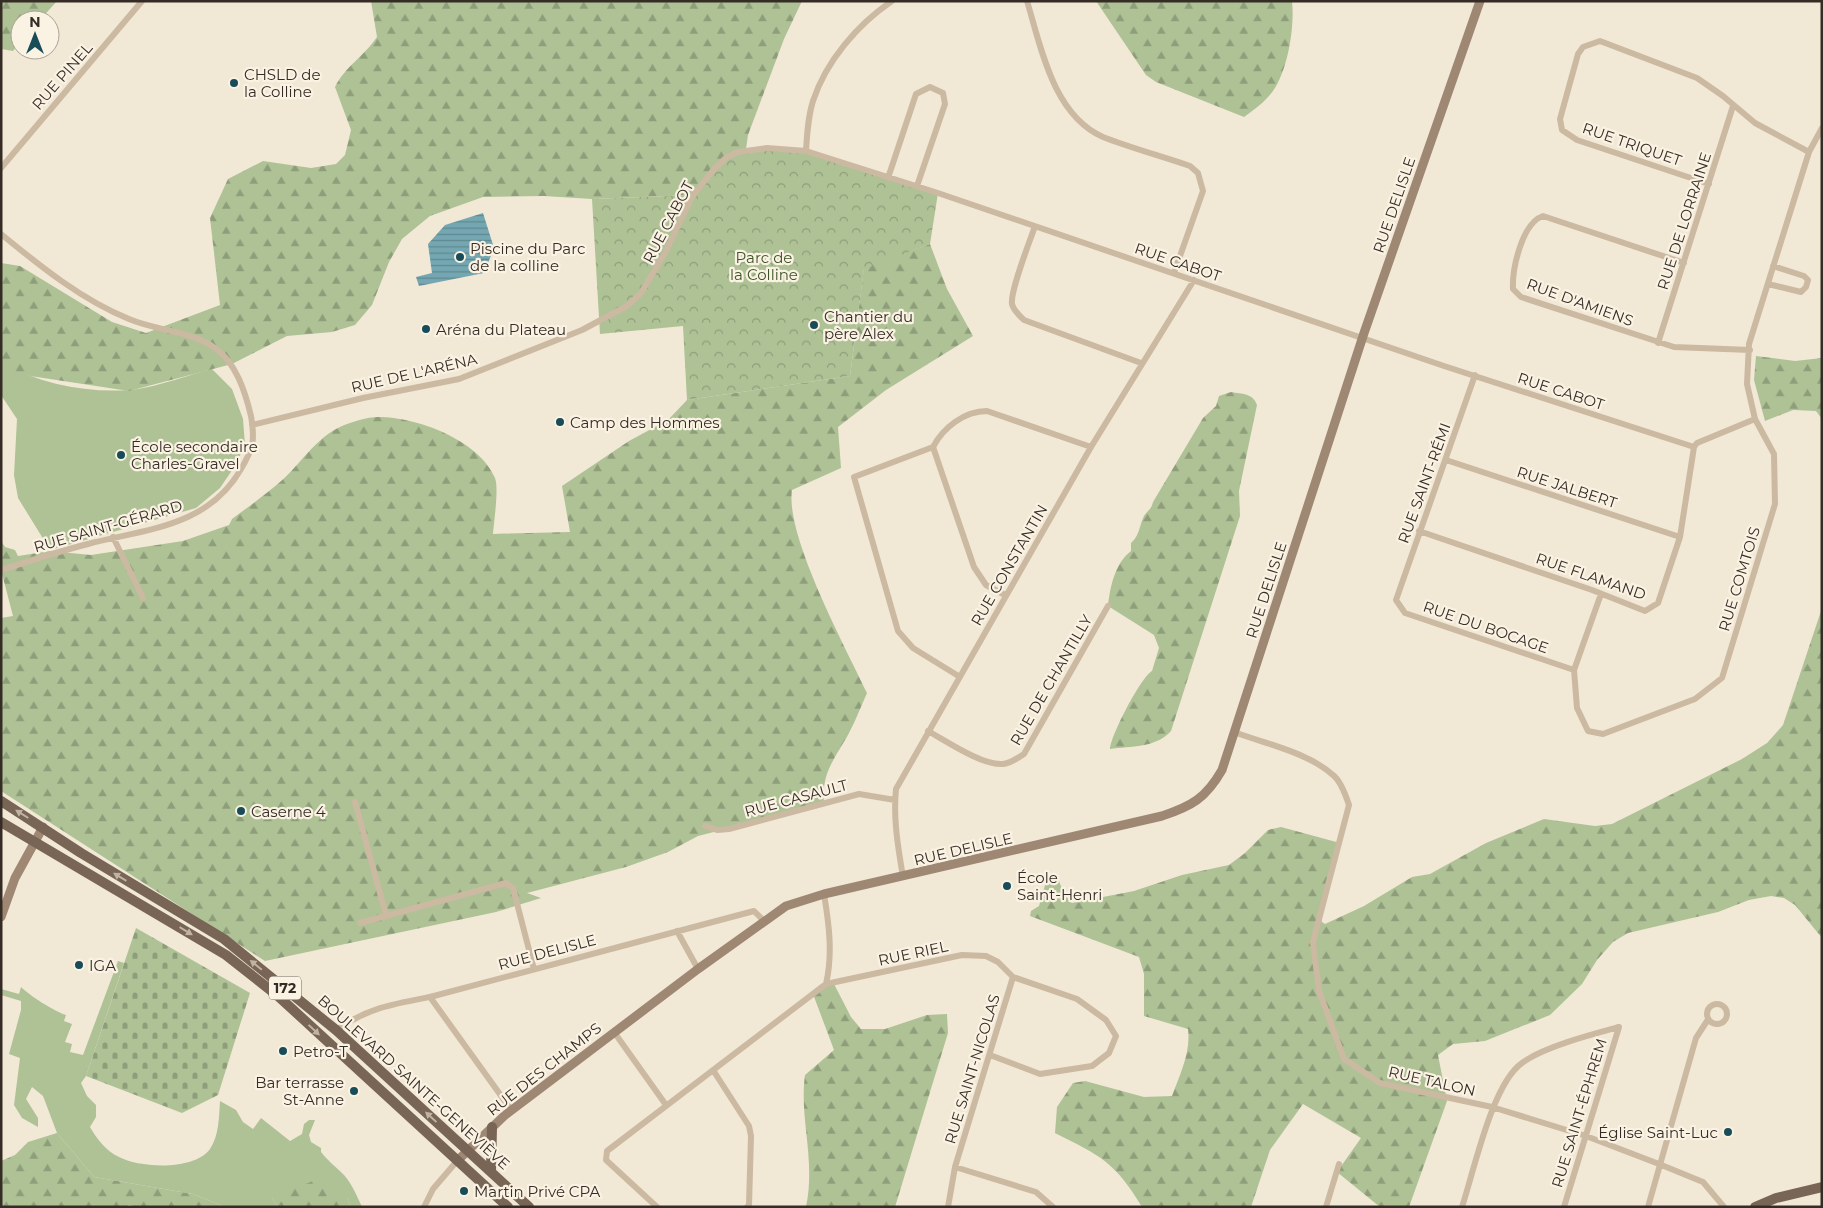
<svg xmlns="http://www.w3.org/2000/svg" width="1823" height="1208" font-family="Montserrat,sans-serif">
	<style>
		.grass { fill: #aec296 }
		.forest { fill: url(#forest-firs) }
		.cemetery { fill: url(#cemetery-stones) }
		.park { fill: url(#park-crowns) }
		.water { fill: url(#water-rules) }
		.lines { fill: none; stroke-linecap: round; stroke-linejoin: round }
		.street { stroke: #cbb9a2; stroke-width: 6 }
		.secondary { stroke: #9e8873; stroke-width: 9 }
		.primary { stroke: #786555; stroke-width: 10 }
		.oneway { fill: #c0b3a3 }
		.poi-dot { fill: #184c58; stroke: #faf2e3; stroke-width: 2 }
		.labels { text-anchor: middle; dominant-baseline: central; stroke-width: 4.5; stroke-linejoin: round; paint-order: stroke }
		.shield { fill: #faf2e3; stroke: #70675e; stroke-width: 1 }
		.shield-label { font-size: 14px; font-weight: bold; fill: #352c25 }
		.poi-label { font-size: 15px; fill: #352c25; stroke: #faf2e3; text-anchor: start }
		.street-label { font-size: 15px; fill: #352c25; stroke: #faf2e3 }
		.park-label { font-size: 15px; fill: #3e5427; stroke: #faf2e3 }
	</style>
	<defs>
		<pattern id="forest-firs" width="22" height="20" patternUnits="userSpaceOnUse" patternTransform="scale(1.25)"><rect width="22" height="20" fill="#aec296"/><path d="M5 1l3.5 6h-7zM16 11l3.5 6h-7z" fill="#8e9e7a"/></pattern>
		<pattern id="cemetery-stones" width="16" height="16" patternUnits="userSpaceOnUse" patternTransform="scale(1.25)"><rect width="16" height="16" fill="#aec296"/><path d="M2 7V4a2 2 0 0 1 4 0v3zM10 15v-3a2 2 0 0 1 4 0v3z" fill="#8e9e7a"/></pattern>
		<pattern id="park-crowns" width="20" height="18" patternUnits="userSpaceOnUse" patternTransform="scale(1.25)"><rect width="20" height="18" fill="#aec296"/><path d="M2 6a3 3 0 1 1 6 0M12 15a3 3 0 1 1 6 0" fill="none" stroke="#8e9e7a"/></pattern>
		<pattern id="water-rules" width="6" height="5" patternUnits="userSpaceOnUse" patternTransform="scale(1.25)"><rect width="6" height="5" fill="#74a7b1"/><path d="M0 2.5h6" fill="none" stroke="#608890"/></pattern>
	</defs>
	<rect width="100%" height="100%" fill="#f2e8d6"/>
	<!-- grass -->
	<path class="grass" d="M1,363C41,384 86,393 130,390C154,388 188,375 212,369L232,389L243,419L245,445L235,466L220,488L196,508L54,549L47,545L18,498L14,475L17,419L1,395Z
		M118,961L124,963L86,1076L81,1083L87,1096L96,1105V1117L90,1127C97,1139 106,1151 119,1157C140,1168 194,1171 210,1149C219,1136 219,1117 220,1101L236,1110L243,1122L253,1129L261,1118L290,1141L302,1134L304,1124L309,1120H315L309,1135L311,1142L321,1148V1152C328,1161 336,1167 344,1175C352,1184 357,1196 362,1207H351L347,1198H272L278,1207H225L193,1194L94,1177L57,1133L43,1096L32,1087L26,1099L38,1118V1127L22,1118L14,1105L20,1058L9,1054L21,1010V1001L1,995V989L19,994L21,987C30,996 54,1011 66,1015L64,1021L72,1024L65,1042L72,1044L70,1052L83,1055Z"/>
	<!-- forest -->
	<path class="forest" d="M1,1H57L40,20H20V42L13,51L1,49Z
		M371,1H802L784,39L748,135L746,149L693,195L592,199L544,196L483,197L430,216L402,239L389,262L372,305L355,325L332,332L287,336L232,364L129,391L17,374L1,364V263L20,266L112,322L146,333L220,305L210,218L228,179L263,161L311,168L336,164L345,155L351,130L335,87C344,68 365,55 377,37Z
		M1096,1H1292C1295,28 1287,78 1268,97C1261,105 1252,111 1244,117L1156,82L1146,75Z
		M930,244L947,289L973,336L886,390L838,427L841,468L792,490C785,536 846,648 867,693C861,706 856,720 849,733C835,759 821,772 824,804L698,836L668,852L626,867L527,893L541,898L496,912L265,961L1,791V618L13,616L1,570V541L5,547L15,550L18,556L50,551L91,555L183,541L229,525L232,519C248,507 265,495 280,482C302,463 314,439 342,426C351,422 368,417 378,417C417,417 479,440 495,478C499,488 494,521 493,534L570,532L562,486L629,441L668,420L687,400L850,376L864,268Z
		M1756,356L1795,361L1822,358V419L1816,411L1793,410L1765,421L1754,380Z
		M1231,392C1242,394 1253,393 1257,405L1239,491L1240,516L1171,731C1156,748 1131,746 1110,749C1111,735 1141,677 1152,671L1159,648L1154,635L1108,606C1110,587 1115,563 1131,551V543C1140,535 1139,526 1144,516C1148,510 1151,510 1153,502L1203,418L1216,406L1219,396Z
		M1822,608V938L1795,905L1784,898L1771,896L1749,900L1718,912L1628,933L1613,942L1597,960L1582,984L1550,1015L1485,1041L1453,1044L1438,1055L1447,1101L1409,1207H1380L1337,1172L1361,1138L1303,1104L1270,1150L1251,1207H1142C1115,1162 1101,1156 1055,1133L1057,1107L1073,1083L1085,1081L1144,1097L1172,1096C1180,1074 1191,1052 1188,1029L1144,1016V974L1139,957L1030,916L1031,911L1039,906L1048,875L1057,876L1064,894L1072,903L1134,891L1182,875L1229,865L1245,853L1268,830L1281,827L1340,843L1321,911L1322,922L1325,924L1364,906L1412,877L1430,874L1486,843L1544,819L1595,826L1612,824L1742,759L1767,743L1783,725Z
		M834,984L851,1017L861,1029H885L927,1015L947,1014L948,1033L895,1207H806C816,1159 799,1119 805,1075L834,1050L813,994L826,985Z
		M57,1133L94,1177L193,1194L225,1207H138L129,1205L125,1207H1V1161L15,1155L28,1142Z
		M320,1178L347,1198L351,1207H278L272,1198Z"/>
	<!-- cemetery -->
	<path class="cemetery" d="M136,928L250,993L218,1095L182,1113L86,1076Z"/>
	<!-- park -->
	<path class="park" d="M746,149L806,151L938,193L930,244L864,269L850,376L687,400L683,326L600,334L592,199L693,195L727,157Z"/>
	<!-- water -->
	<path class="water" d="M483,213L494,248L484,273L419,286L416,277L432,273L428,244L445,225Z"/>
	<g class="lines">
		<!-- street -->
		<path class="street" d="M1027,1C1041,47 1053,115 1103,137C1131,148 1161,156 1190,166L1198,173L1203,191L1174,273
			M806,151C807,134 808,117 813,101C826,61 858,24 892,1
			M1,168L142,1
			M888,178L916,94L930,87L943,93L945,104L917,186
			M1709,184L1577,140L1562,130L1560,119L1578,54L1583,47L1600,41L1697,78L1723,96L1755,123L1809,152
			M1035,226C1030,241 1010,291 1012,304C1013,310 1019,315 1024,320L1141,363
			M1,234C40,266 82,300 129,319C157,331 189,330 215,348C236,363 245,391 251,416C255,440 254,447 241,469C208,527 146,529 88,544C59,551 30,561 1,570
			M1684,263L1543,216C1522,223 1512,269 1513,289L1521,297L1674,347L1750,350
			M1768,284L1801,292L1806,287L1808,280L1804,276L1773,266
			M1658,343L1733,106
			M1475,375L1396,600L1405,613L1574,670
			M252,425L363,398L459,379L582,330L627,306L641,293L665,253L692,197L714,169L727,157L738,152L767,148L806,151L938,193L1444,366L1694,447
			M933,447L854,477L898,631L913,648L960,677
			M933,447C943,428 964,411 987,411L1091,447
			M933,447L974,567L986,585L1005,595
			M1694,447L1697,443L1755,419
			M1446,460L1680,537
			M1419,531L1592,590L1645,611L1658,603L1680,537L1694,447
			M113,537L143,598
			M1601,594L1574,670L1577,708L1588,731L1603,734L1695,699L1722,678L1775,504L1774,454L1755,419L1747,384L1749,344L1809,152L1822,128
			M928,731C946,741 983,766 1003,764C1011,763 1018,758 1024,754L1108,606
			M1234,732C1266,744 1307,752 1333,775C1341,781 1346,796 1349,805L1313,942L1319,991L1344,1059L1380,1083L1492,1107L1586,1136L1659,1164L1703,1182L1724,1207
			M355,802L386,915
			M705,826L717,830L729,829L859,794L895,800
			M903,877C898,847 893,819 896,789L1091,447L1194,280
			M824,894C829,924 833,954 826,984
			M360,923L506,883L513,888L534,969
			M677,931L698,969
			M430,997L512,1111
			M1707 1014a10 10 0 1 1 20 0a10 10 0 1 1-20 0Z
			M336,1030C368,1008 393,1004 430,997L754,911L764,921
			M614,1032L666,1105
			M713,1070L749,1126L751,1136L749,1205L747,1207
			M955,1167L1036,1192L1053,1207
			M424,1207L433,1189L457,1161
			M657,1207L606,1160L607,1151L826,984L962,955L986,956L998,962L1013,977L1077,999L1106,1020L1116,1036L1109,1053L1092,1066L1040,1074L990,1055
			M948,1207L955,1167L1013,977
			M1326,1207L1339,1164
			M1462,1207C1474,1171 1492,1084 1522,1063C1543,1047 1593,1034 1619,1027
			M1564,1207L1619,1027
			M1648,1207L1696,1038L1707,1021"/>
		<!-- secondary -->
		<path class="secondary" d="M1,917L15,878L43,827
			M457,1161L504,1116L698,969L786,906L824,894L1162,816C1192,806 1206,798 1222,770L1364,333L1480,1"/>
		<!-- primary -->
		<path class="primary" d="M1,801L81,853L224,939L336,1030L529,1207
			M1,822L226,955L278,996L508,1207
			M491,1171L492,1127
			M1755,1207L1776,1198L1822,1187"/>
	</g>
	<!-- one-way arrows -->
	<defs><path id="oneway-solid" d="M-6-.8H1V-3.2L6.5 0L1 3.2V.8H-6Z" transform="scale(1.25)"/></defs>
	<g class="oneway">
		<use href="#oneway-solid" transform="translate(22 814) rotate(-148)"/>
		<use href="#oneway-solid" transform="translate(120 877) rotate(-149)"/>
		<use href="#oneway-solid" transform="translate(186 931) rotate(31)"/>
		<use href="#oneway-solid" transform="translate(256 965) rotate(-141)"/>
		<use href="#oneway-solid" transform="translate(314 1030) rotate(43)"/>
		<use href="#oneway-solid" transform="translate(431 1117) rotate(-137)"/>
	</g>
	<!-- markers -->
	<g class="poi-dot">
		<circle cx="234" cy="83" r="5"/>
		<circle cx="460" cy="257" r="5"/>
		<circle cx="814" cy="325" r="5"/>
		<circle cx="426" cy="329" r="5"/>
		<circle cx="560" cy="422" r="5"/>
		<circle cx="121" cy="455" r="5"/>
		<circle cx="241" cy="811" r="5"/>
		<circle cx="1007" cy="886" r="5"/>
		<circle cx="79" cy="965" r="5"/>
		<circle cx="283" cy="1051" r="5"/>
		<circle cx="354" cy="1091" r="5"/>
		<circle cx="1728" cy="1132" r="5"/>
		<circle cx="464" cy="1191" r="5"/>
	</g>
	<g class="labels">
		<!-- shield labels -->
		<rect class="shield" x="269" y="976.5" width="32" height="23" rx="4"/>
		<g class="shield-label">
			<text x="285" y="988">172</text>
		</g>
		<!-- poi labels -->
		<g class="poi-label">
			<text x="244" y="74">CHSLD de<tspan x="244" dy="17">la Colline</tspan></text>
			<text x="470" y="248">Piscine du Parc<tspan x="470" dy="17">de la colline</tspan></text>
			<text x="824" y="316">Chantier du<tspan x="824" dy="17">père Alex</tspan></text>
			<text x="436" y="329">Aréna du Plateau</text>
			<text x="570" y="422">Camp des Hommes</text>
			<text x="131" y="446">École secondaire<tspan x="131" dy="17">Charles-Gravel</tspan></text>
			<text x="251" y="811">Caserne 4</text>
			<text x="1017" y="877">École<tspan x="1017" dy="17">Saint-Henri</tspan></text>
			<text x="89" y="965">IGA</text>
			<text x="293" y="1051">Petro-T</text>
			<text x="344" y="1082" text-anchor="end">Bar terrasse<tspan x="344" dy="17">St-Anne</tspan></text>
			<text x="1718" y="1132" text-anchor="end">Église Saint-Luc</text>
			<text x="474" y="1191">Martin Privé CPA</text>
		</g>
		<!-- street labels -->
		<g class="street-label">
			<text transform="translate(62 76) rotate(-49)">RUE PINEL</text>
			<text transform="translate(1632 144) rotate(19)">RUE TRIQUET</text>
			<text transform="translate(1394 205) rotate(-71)">RUE DELISLE</text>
			<text transform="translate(1684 221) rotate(-72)">RUE DE LORRAINE</text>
			<text transform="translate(668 222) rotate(-62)">RUE CABOT</text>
			<text transform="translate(1178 262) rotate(19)">RUE CABOT</text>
			<text transform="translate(1580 302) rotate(20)">RUE D'AMIENS</text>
			<text transform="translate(414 373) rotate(-13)">RUE DE L'ARÉNA</text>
			<text transform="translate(1561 391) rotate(18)">RUE CABOT</text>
			<text transform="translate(1424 483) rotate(-70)">RUE SAINT-RÉMI</text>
			<text transform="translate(1567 487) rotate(18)">RUE JALBERT</text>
			<text transform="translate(108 526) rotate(-16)">RUE SAINT-GÉRARD</text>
			<text transform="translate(1009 565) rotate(-60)">RUE CONSTANTIN</text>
			<text transform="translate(1591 576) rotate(19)">RUE FLAMAND</text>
			<text transform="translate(1739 579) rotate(-73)">RUE COMTOIS</text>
			<text transform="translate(1266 590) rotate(-72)">RUE DELISLE</text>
			<text transform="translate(1486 627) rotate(19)">RUE DU BOCAGE</text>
			<text transform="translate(1051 680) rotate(-60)">RUE DE CHANTILLY</text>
			<text transform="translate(796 798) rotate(-15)">RUE CASAULT</text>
			<text transform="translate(963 849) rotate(-13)">RUE DELISLE</text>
			<text transform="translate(547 952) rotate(-15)">RUE DELISLE</text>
			<text transform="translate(913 953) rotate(-12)">RUE RIEL</text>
			<text transform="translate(544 1069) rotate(-38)">RUE DES CHAMPS</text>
			<text transform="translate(972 1069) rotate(-73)">RUE SAINT-NICOLAS</text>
			<text transform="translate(1432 1081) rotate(13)">RUE TALON</text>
			<text transform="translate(414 1082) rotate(42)">BOULEVARD SAINTE-GENEVIÈVE</text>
			<text transform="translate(1579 1113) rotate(-73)">RUE SAINT-ÉPHREM</text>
		</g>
		<!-- park labels -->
		<g class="park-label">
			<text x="764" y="257">Parc de<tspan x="764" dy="17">la Colline</tspan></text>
		</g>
	</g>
	<!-- border -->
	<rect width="1823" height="1208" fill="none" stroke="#352c25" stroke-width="5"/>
	<!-- north arrow -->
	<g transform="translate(35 35)"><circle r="24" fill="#faf2e3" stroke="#aba397"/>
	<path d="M0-4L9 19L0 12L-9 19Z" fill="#184c58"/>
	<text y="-8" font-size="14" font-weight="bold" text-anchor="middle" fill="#352c25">N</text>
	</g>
</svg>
